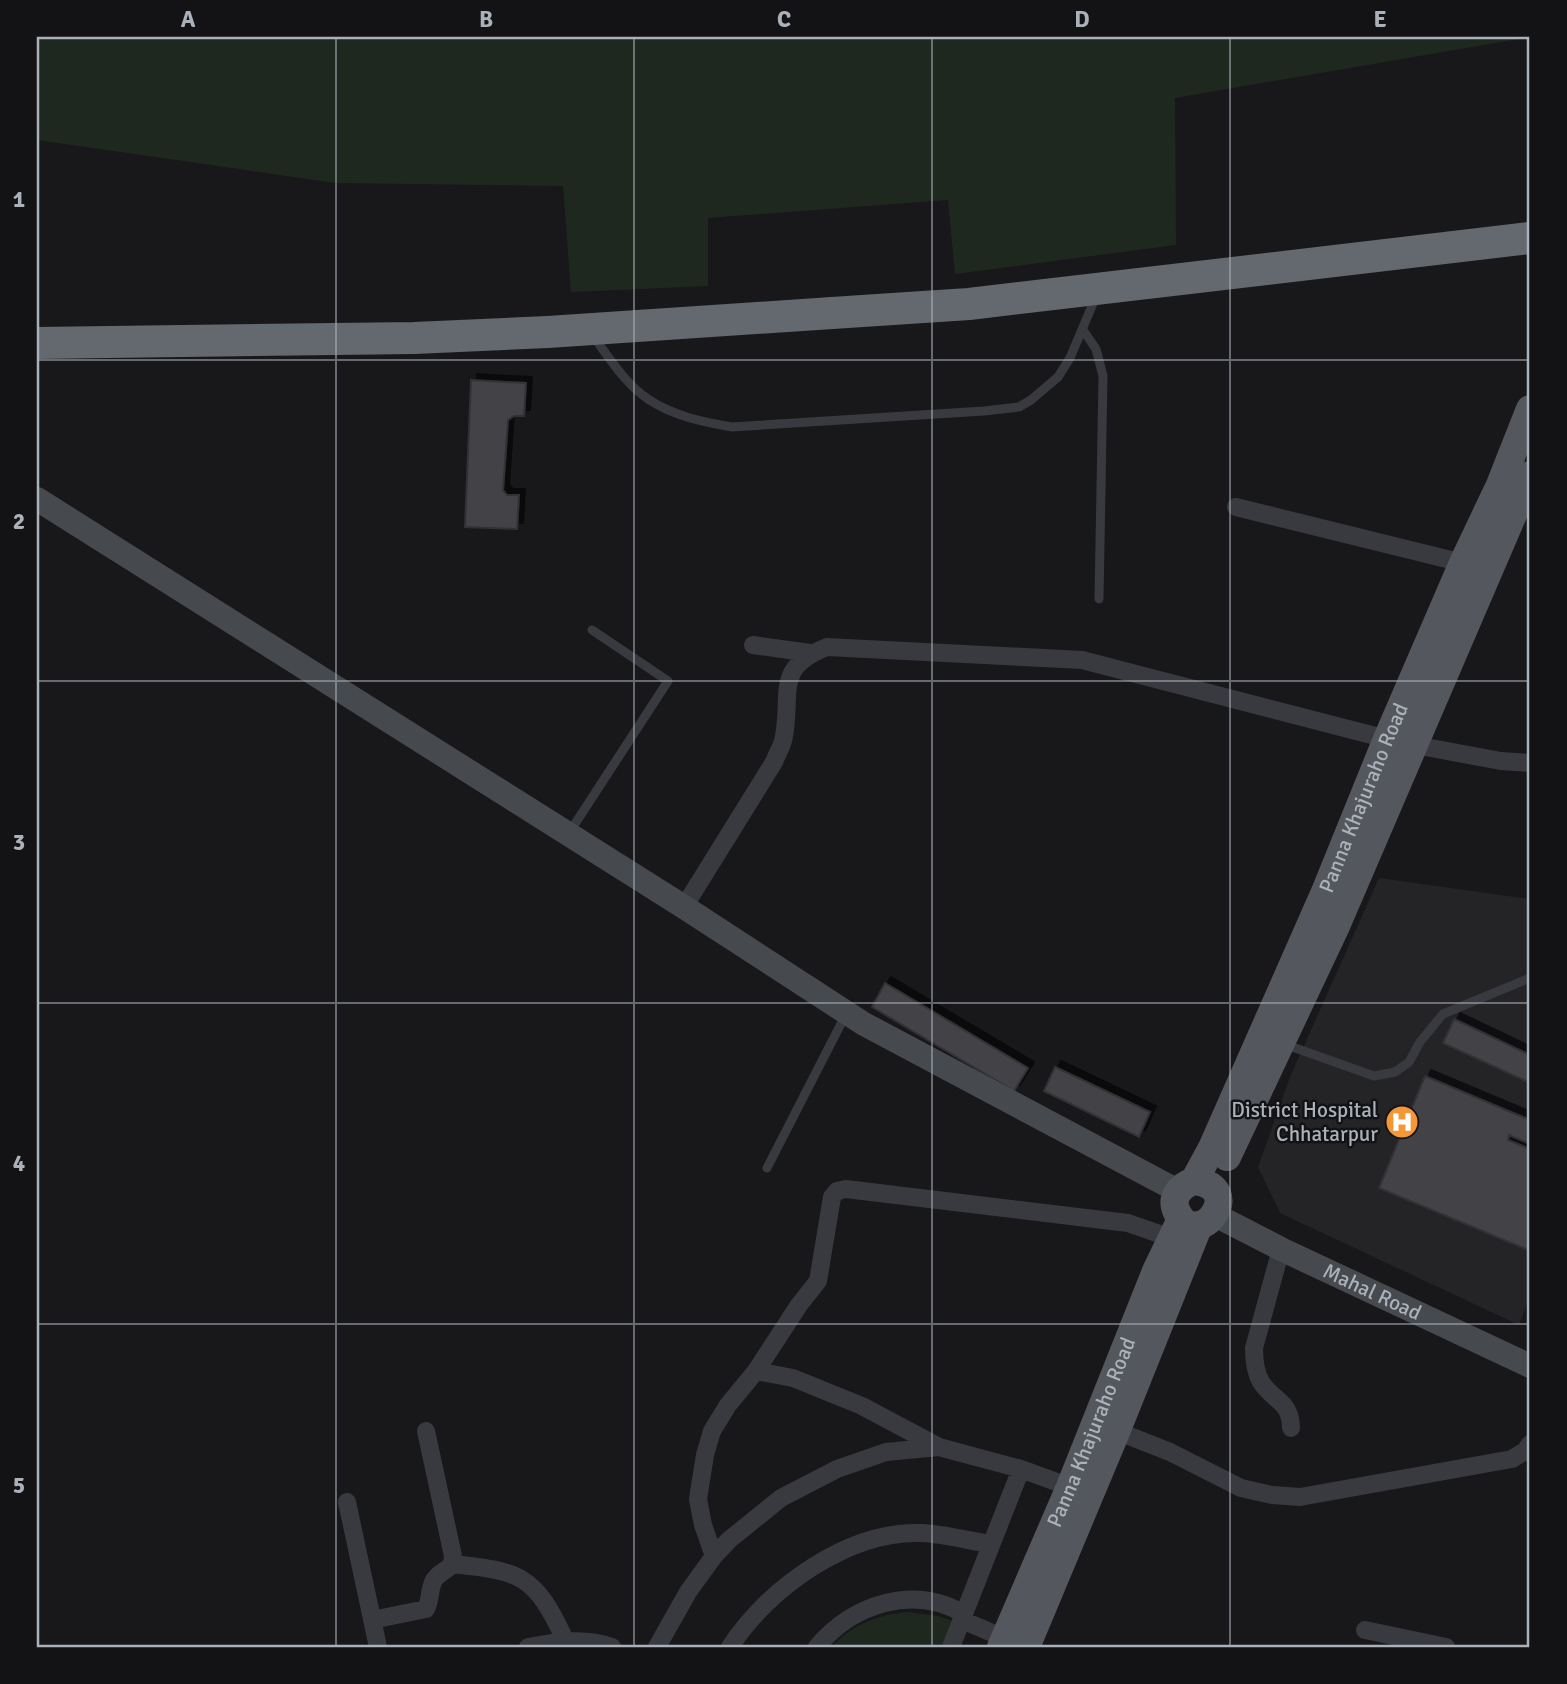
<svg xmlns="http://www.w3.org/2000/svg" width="1567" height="1684" font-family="Signika,sans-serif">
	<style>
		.built { fill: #242427 }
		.green { fill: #1f281f }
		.building { fill: #424347; stroke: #323236; stroke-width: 2; filter: url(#shadow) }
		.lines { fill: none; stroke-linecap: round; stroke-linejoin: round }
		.lane { stroke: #383a3f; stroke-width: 9 }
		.street { stroke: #383a3f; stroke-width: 18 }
		.secondary { stroke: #464a4f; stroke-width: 24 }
		.primary { stroke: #54585e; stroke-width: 28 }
		.highway { stroke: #646970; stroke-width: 32 }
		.grid { fill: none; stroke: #aab1ba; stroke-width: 2; stroke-opacity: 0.55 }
		.labels { text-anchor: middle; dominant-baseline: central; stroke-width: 5; stroke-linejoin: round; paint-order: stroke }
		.street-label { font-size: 21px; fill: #aab1ba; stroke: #131315 }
		.poi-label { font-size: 21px; fill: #aab1ba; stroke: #131315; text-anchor: end }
		.neatline { fill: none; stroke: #aab1ba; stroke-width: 2.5 }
		.grid-label { font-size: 23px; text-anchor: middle; font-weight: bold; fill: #aab1ba }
	</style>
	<defs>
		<filter id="shadow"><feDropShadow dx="6" dy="-6" stdDeviation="0" flood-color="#0009"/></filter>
	</defs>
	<rect width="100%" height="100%" fill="#18181a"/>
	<!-- built -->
	<path class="built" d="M1379,878L1530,899V1296L1519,1325L1280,1213L1258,1167L1290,1077Z"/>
	<!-- green -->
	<path class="green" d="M37,37H1530L1175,98L1176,245L955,274L948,200L708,218V286L571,292L563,186L335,183L37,140Z
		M907,1612L938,1616L953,1621L942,1647H832C852,1624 878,1615 907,1612Z"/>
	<!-- building -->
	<path class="building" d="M471,380L526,383L524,416H514L508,420L503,490L507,495H519L517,529L465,527Z
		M885,983L1028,1068L1014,1091L872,1007Z
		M1454,1019L1530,1055V1083L1443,1043Z
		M1055,1067L1150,1112L1139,1137L1044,1091Z
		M1425,1076L1530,1120V1144L1509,1135L1508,1140L1530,1149L1528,1250L1379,1188Z"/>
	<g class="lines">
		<!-- lane -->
		<path class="lane" d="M1083,330L1096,349L1103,376L1099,599
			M593,336C609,357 625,384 648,399C673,416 703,422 732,427L984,411L1019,407L1031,400L1058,377L1070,358L1097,294
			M569,833L668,681L592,630
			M1284,1044L1374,1076L1395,1072L1409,1062L1420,1042L1443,1014L1530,978
			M767,1168L846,1014"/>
		<!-- street -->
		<path class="street" d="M1236,507L1463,563
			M753,645L810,653
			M1415,745L1501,761L1530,763
			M684,907L774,762C777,754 783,745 784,736C792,692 774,668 827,647L1082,660L1387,739
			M1281,1249L1254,1348C1254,1360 1255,1372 1261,1382C1273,1401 1291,1401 1291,1428
			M756,1371L793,1378L862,1406L939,1447
			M1109,1428L1170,1452L1241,1488L1272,1495L1300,1497L1512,1459L1525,1451L1530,1444
			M347,1502L378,1647
			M714,1556L703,1525L698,1499L705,1455L712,1431L728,1405L756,1371L799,1305L818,1281L832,1197L837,1191L846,1189L1128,1223L1171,1238
			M452,1564C521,1571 535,1575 565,1640
			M372,1620L426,1609C431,1599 429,1589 434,1580C439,1572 447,1571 452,1564L453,1556L426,1431
			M962,1620L1004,1638
			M1365,1630L1446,1647
			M528,1647C557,1642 583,1637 612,1647
			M657,1647L688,1592L714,1556L729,1540L781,1498L837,1469L886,1452L939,1447L1021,1469L1070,1487
			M730,1647C768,1588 849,1530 922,1533C945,1534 969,1541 991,1544
			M817,1647C852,1604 914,1584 964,1614
			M951,1647L1021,1469"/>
		<!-- secondary -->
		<g class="secondary">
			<path d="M37,499L684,907L864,1024L1178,1191"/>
			<path id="s1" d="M1215,1215L1281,1249L1530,1366"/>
		</g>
		<!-- primary -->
		<g class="primary">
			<path d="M1227,1157L1336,926L1530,475"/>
			<path id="s2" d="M1194,1181C1248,1187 1199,1252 1178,1214C1169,1199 1179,1186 1194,1181L1212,1148L1325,892L1387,739L1463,563L1500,485L1530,409"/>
			<path id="s3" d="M1001,1647L1070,1487L1156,1271L1181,1219"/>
			<path d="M1026,1647L1116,1432L1199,1225"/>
		</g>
		<!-- highway -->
		<path class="highway" d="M37,343L414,338L548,332L832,313L969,304L1530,238"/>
	</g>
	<!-- grid -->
	<path class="grid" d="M336,37V1647M634,37V1647M932,37V1647M1230,37V1647M37,360H1530M37,681H1530M37,1003H1530M37,1324H1530"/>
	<!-- icons -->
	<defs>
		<symbol id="hospital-disc" viewBox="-11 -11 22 22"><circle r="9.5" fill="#f49736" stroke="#131315"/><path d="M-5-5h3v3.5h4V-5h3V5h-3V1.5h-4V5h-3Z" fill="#fff"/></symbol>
	</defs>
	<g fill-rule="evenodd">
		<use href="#hospital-disc" x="1383" y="1103" width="38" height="38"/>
	</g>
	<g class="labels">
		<!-- street labels -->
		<g class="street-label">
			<text stroke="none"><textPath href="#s2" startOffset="556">Panna Khajuraho Road</textPath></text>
			<text stroke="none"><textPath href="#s1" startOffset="175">Mahal Road</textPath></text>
			<text stroke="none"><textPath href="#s3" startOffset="233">Panna Khajuraho Road</textPath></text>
		</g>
		<!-- poi labels -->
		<g class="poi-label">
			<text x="1378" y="1110">District Hospital<tspan x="1378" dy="24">Chhatarpur</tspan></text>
		</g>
	</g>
	<!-- border -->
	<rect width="1567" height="1684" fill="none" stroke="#131315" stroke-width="77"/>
	<rect x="38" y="38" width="1490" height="1608" class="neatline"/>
	<g class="grid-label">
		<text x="188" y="27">A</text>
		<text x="486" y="27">B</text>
		<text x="784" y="27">C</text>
		<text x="1082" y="27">D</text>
		<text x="1380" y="27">E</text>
		<text x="19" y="207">1</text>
		<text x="19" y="529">2</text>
		<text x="19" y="850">3</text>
		<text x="19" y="1171">4</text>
		<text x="19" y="1493">5</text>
	</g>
</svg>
